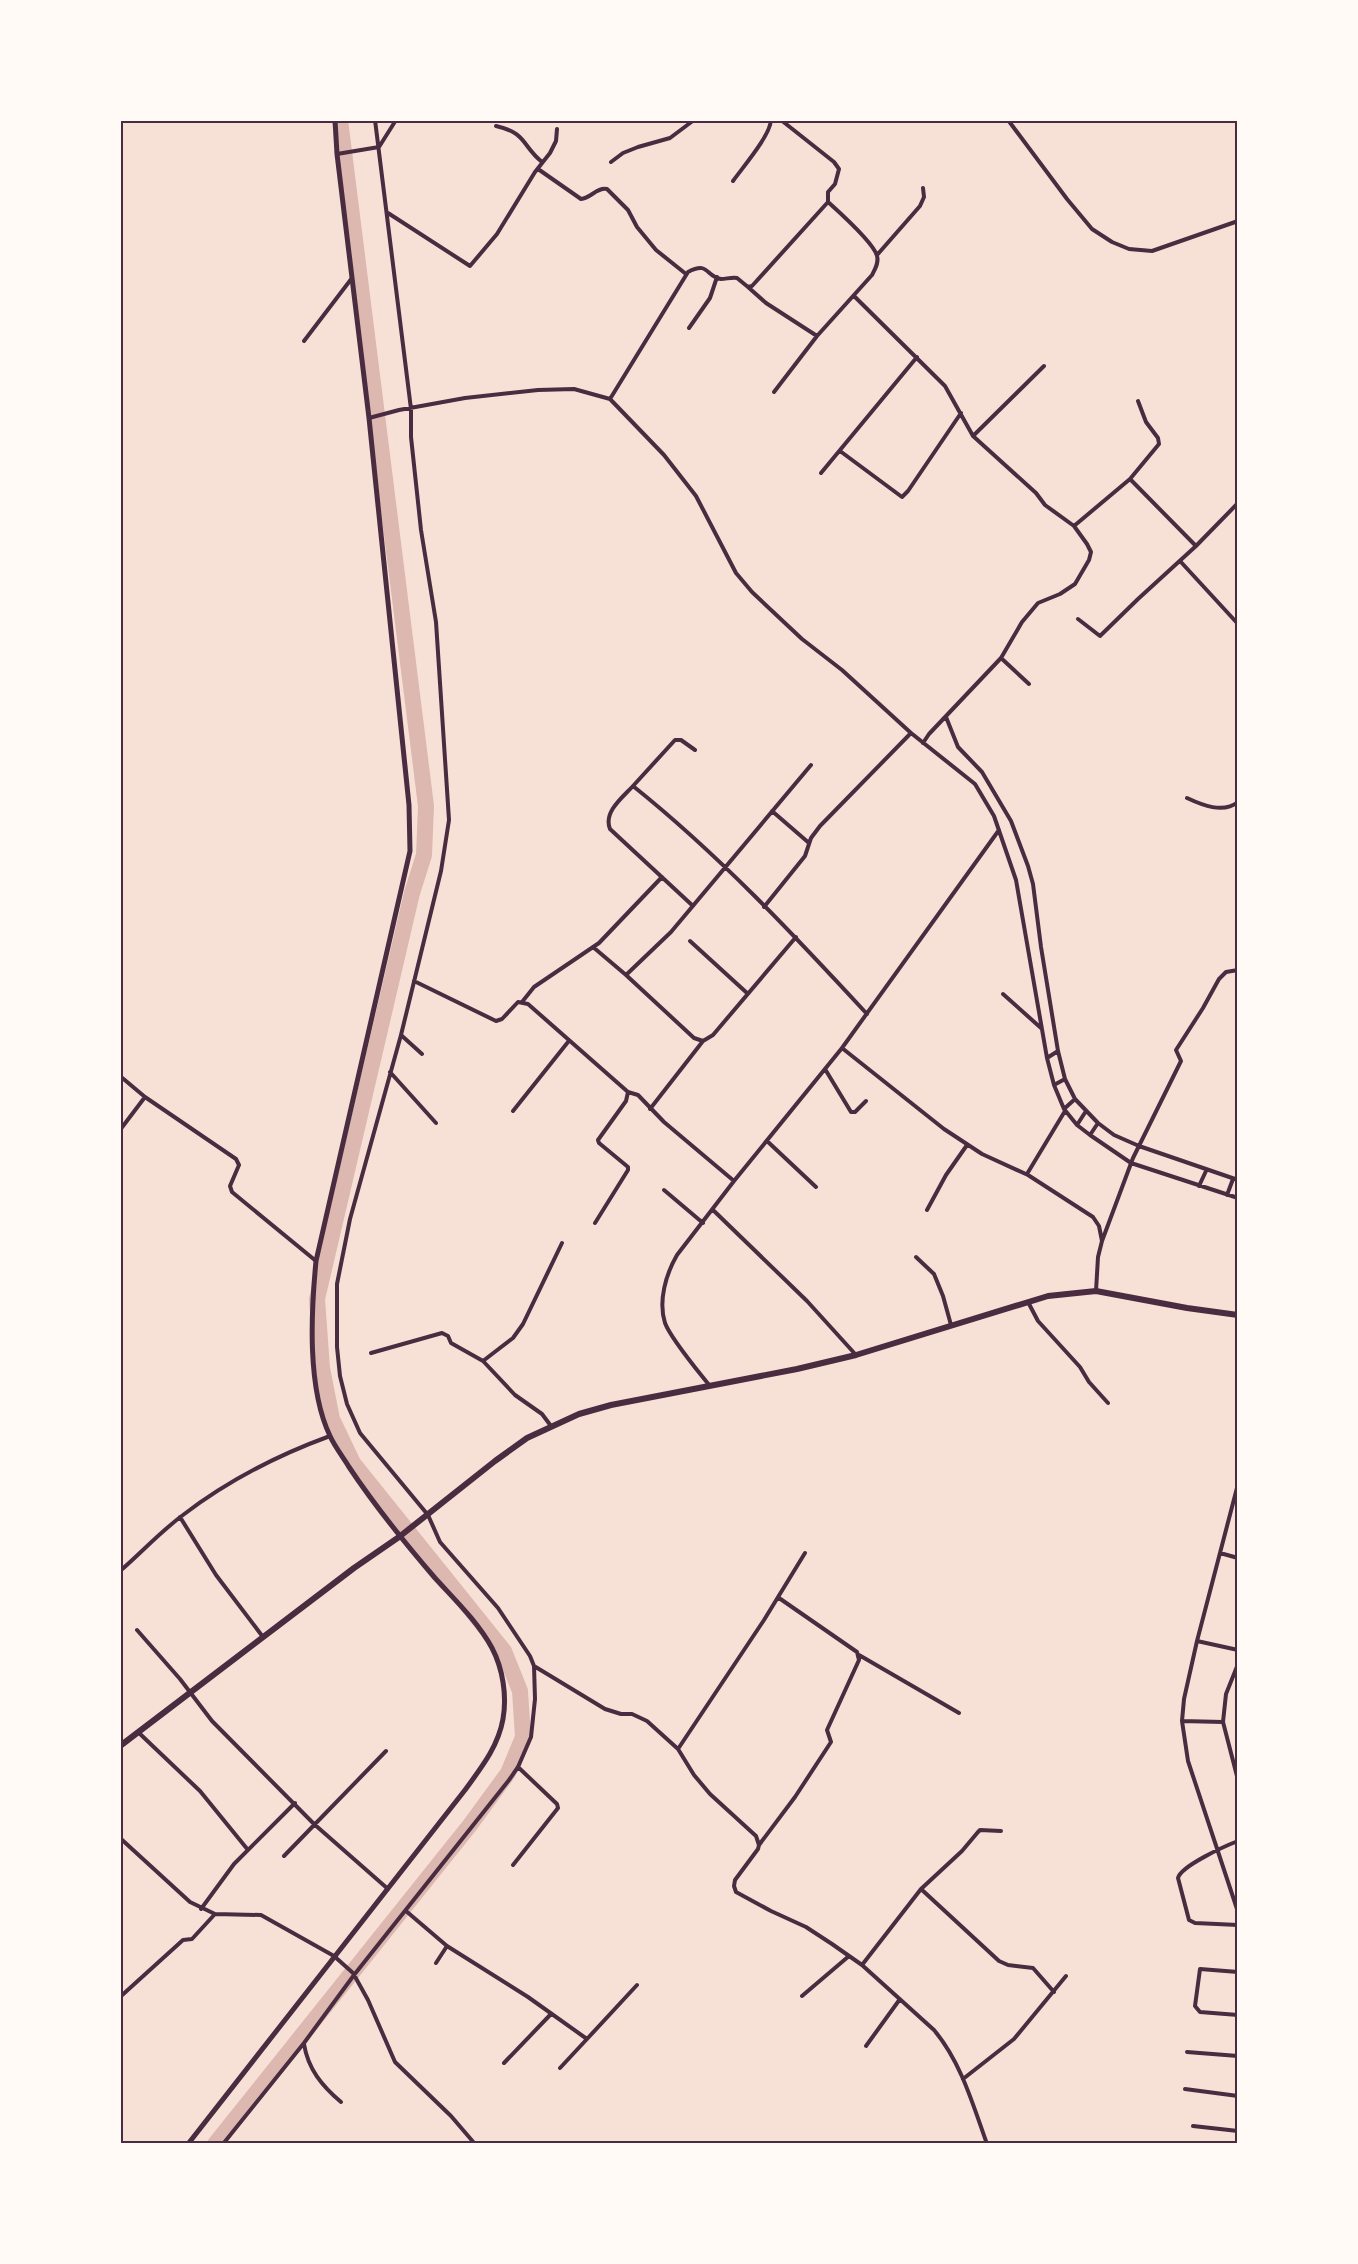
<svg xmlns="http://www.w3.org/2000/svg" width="1358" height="2264" font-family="Signika,sans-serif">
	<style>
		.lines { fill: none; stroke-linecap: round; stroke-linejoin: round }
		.river { stroke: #dcb8b0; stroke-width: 16 }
		.minor { stroke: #4a2c40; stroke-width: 4 }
		.tertiary { stroke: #4a2c40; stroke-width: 5 }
		.secondary { stroke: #4a2c40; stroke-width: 6 }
		.neatline { fill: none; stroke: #4a2c40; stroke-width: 2 }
	</style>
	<rect width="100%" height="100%" fill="#f7e1d7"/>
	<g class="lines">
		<!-- river -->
		<path class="river" d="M215,2144L470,1825L508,1773L523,1737L520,1691L504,1651L353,1463L332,1419L322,1368L317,1299L412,893L424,855L426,806L340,120"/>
		<!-- minor -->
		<path class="minor" d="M1008,120L1067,199L1092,229L1112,242L1129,249L1152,251L1238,221
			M496,126C527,133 522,146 542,162
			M337,154L379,147L396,120
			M611,162L623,153L638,147L670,138L694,120
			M538,169L581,199C591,198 597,187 607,189L628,210L637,227L656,250L686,274
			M733,181C743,167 770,136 771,120
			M388,213L470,266L497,234L535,172L550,153L556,141L557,129
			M877,255L920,206L924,197L923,188
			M748,287L766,303L817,336
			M854,296L945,386L973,436L1036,493L1045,505L1074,526
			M689,328L710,298L717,277
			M304,341L352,278
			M774,392L817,336L872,275C875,269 879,263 877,256C874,243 839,212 828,202
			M610,399L688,272C709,261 705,276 721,279C726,279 732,277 737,278L748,287L752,286L828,202V192L835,184L839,169L834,162L781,120
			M369,418L399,410L465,398L538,390L574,389L610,399L664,455L696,496L736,573L752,592L802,639L842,670L911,733L975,784L994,816L1016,880L1047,1058L1054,1085L1064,1109L1077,1125L1090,1135L1131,1163L1238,1198
			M973,436L1044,366
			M840,451L902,497L908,491L961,413
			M821,473L917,357
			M1130,479L1159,444L1158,438L1146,422L1138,401
			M1180,561L1238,624
			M1078,619L1100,636L1138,599L1196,546
			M1001,658L1029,684
			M946,717L958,747L982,772L1011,821L1028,866L1033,884L1041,947L1058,1051L1065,1079L1075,1099L1098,1123L1114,1135L1139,1146L1238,1180
			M923,743L929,734L1001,658L1022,622L1038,603L1060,594L1075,584L1089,560L1091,552L1087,544L1074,526L1130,479L1196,546L1238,503
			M695,750L681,740H675L633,786C718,854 793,934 867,1014
			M633,786C623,797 603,812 610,829L693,906
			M1187,798C1202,805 1223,814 1238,802
			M772,811L809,843
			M764,907L805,856L811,838L820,826L911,733
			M796,937L713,1035L703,1041L694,1038L626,975L671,932L811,765
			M690,941L747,993
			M593,947L626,975
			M414,981L496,1021L502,1019L518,1002L528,1004L628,1092L626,1101L598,1140L599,1143L628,1167V1170L595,1223
			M1003,994L1041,1028
			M522,1002L534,987L599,943L662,877
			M401,1035L422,1054
			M842,1048L944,1129L982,1154L1028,1175L1093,1217L1099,1226L1102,1241
			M1047,1058L1058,1051
			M825,1069L851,1112H855L866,1101
			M390,1072L436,1123
			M120,1076L145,1097L236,1159L239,1165L230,1186L232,1192L316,1261
			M1054,1085L1065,1079
			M628,1092L638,1095L664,1122L734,1181
			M650,1109L703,1041
			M1064,1109L1075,1099
			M513,1111L568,1042
			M1077,1125L1086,1111
			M120,1130L145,1097
			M1090,1135L1098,1123
			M767,1141L816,1187
			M1027,1174L1065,1111
			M1199,1186L1206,1171
			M664,1190L703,1223
			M1227,1195L1233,1179
			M713,1210L807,1301L856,1355
			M927,1210L946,1175L967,1145
			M916,1257L934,1274L943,1296L951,1325
			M1096,1291L1098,1257L1102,1241L1133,1158L1181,1061L1176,1050L1203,1008L1219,979L1226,972L1238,970
			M1028,1302L1038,1321L1080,1367L1089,1382L1108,1403
			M371,1353L442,1333L448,1336L451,1343L483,1361L515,1395L542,1414L551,1426
			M483,1361L513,1338L523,1324L562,1243
			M709,1385C698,1371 671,1339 665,1323C658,1301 666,1274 677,1255L734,1181L842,1048L999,830
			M1238,1484L1197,1641L1184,1699L1182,1721L1188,1761L1238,1912
			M180,1517L216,1575L263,1637
			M1220,1553L1238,1558
			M120,1571C141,1553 160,1532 183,1515C226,1482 278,1455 330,1436
			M137,1630L180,1679L212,1721L314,1824L388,1889
			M1197,1641L1238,1650
			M859,1655L959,1713
			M534,1666L605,1709L621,1714H632L647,1721L678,1749L764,1620L805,1553
			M1182,1721L1223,1722L1238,1780
			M1223,1722L1226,1694L1238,1664
			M138,1732L200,1791L248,1850
			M678,1749L694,1775L710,1794L756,1836L759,1845L758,1849L735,1880L734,1886L736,1892L771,1911L806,1927L832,1944L862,1965L934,2030C961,2062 973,2105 987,2144
			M120,1838L190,1902L215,1914L261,1915L334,1956L353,1973L368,2000L395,2062L451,2116L475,2144
			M1238,1841C1225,1846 1181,1866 1178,1878L1189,1920L1195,1923L1238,1925
			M759,1845L795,1797L831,1742L827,1730L859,1660L857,1652L779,1598
			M284,1856L386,1751
			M513,1865L558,1808L557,1804L518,1767
			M921,1889L999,1961L1008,1965L1033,1968L1054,1992
			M201,1909L234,1864L295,1803
			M406,1911L447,1946L528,1997L587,2039L560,2068
			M436,1963L447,1946
			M862,1965L921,1889L962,1851L978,1832L980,1830L1001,1831
			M1238,1972L1200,1969L1195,2006L1200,2012L1238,2015
			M802,1996L849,1956
			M120,1997L183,1940L192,1939L215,1914
			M587,2039L637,1985
			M304,2044C308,2069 322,2086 341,2102
			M866,2046L900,1999
			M1187,2052L1238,2056
			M504,2063L551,2014
			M963,2079L1014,2039L1066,1976
			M1185,2089L1238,2096
			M1193,2126L1238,2131
			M223,2144L304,2043L354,1975L509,1780L518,1767L531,1737L535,1699L534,1666L530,1656L498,1608L440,1542L428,1515L360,1433L347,1404L340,1376L337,1347V1284L350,1219L401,1035L441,871L449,820L436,622L421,530L411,437V409L375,120"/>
		<!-- tertiary -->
		<path class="tertiary" d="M188,2144L465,1790C481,1768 498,1747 503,1719C507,1696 503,1669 492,1648C478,1622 455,1600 435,1578C404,1542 375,1506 349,1467C343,1457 335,1447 330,1436C307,1388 311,1313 316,1261L410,851L409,805L369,418L337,154L335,120"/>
		<!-- secondary -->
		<path class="secondary" d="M120,1746L354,1568L399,1537L495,1461L527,1438L579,1414L611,1405L797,1369L856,1355L1048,1296L1096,1291L1187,1308L1238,1315"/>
	</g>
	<!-- border -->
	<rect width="1358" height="2264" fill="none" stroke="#fffaf5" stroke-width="243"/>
	<rect x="122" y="122" width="1114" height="2020" class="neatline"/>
</svg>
